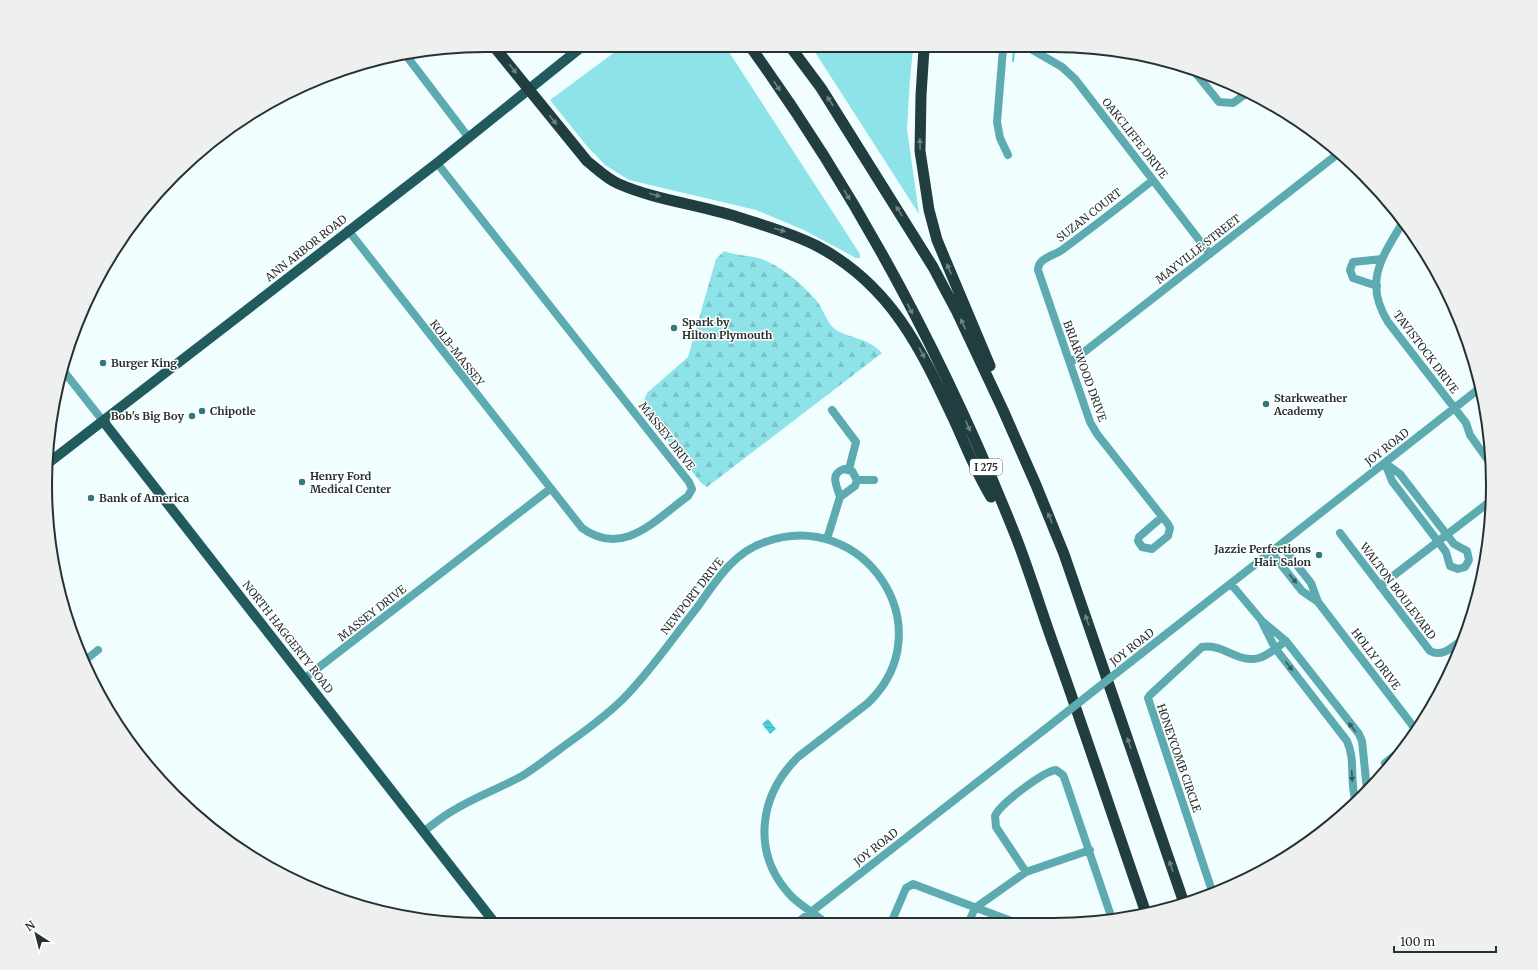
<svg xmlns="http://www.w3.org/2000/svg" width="1538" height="970" font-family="Merriweather,serif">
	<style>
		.green { fill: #8ee3e8 }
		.forest { fill: url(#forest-firs) }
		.water { fill: url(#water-rules) }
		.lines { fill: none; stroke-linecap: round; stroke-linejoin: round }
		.stream { stroke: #4cced6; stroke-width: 2 }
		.minor { stroke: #5dabb1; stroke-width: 8 }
		.major { stroke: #225b5e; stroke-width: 10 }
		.highway { stroke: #203d3f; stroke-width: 11 }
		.minor-bridge { stroke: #5dabb1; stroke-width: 8 }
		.oneway { fill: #6e8182 }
		.oneway2 { fill: #3b5c5e }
		.poi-dot { fill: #30797e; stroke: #fff; stroke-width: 1.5 }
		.labels { text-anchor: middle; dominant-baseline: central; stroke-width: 3; stroke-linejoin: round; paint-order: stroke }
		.shield { fill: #fff; stroke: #686f70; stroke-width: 1 }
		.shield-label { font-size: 10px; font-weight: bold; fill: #283132 }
		.street-label { font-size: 11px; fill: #283132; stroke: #fff }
		.poi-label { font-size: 11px; font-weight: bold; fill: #283132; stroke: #fff; text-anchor: start }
		.rim { fill: none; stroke: #283132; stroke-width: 2 }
	</style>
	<defs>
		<pattern id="forest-firs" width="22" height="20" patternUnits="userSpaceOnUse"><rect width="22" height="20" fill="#8ee3e8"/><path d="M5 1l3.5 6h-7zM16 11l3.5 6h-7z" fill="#7ac3c7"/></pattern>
		<pattern id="water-rules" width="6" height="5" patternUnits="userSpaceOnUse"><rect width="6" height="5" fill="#4cced6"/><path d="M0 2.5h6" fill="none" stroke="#42b1b8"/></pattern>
	</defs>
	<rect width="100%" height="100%" fill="#f0feff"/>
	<!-- green -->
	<path class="green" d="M619,49H727L860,254V258H856L804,230L756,210L629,180L605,165L586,145L550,100Z
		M813,49H913L910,79L907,129L919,214Z"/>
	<!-- forest -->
	<path class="forest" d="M724,251C734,255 743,255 754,257C777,262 800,282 816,300C823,308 827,324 836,330C852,339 868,338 882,353L707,487L701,483L644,410L643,402L647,393L688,357L716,259Z"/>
	<!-- water -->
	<path class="water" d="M768,719L776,729L770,734L762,724Z"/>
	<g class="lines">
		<!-- stream -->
		<path class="stream" d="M1013,61L1014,49"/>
		<!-- minor -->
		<path class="minor" d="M1003,49L997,122L1000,138L1008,155
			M1031,49L1062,67L1075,79L1210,254
			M405,54L469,138
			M1194,71L1219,102L1233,103L1247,93
			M1153,180C1123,204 1093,227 1062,250C1053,256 1038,258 1038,270L1090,422L1097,434L1168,524L1170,528L1168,536L1152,549L1142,547L1138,541L1139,537L1162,517
			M1403,222C1382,257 1363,282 1388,322L1466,423L1470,435L1490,463
			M348,230L582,528C623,558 655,520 688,496L692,489L689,482L437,163
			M1377,286L1353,278L1350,270L1353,262L1382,259
			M1070,363L1339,153
			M62,369L103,421
			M832,410L856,442L849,469
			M1385,463L1400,474L1454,544L1467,551L1469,560L1465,567L1458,569L1450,566L1446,552L1392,481Z
			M844,469L852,471L857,480L855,486L840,497C837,486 829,474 844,469Z
			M857,480H874
			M1340,533L1430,651C1443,658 1453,646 1463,639
			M827,539L840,497
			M1281,545L1311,583L1318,602L1416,730
			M1271,552L1302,591L1318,602
			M1231,584L1262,621L1286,641L1359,734L1362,741L1367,790
			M1380,586L1492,500
			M1262,622L1275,648L1347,741C1356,760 1349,782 1356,802
			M1142,653L1480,388
			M83,662L98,650
			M305,678L550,489
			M1385,763L1406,746
			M424,831C434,824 443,816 454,810C475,797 500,788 522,776C535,768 548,758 560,749C582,733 604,718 623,699C650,672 672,639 696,609C715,583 732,553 765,542C863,506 946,628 868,703L798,757C758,797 751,854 792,897C803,907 815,914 826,923
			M1026,872L996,827L995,816C1000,804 1044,771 1056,770L1063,775L1065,780L1112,919
			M1212,891L1148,698L1150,695L1202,647C1222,643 1239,664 1259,658C1269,655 1277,647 1286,641
			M797,923L1044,730
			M891,923L906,888L913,884L1019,924
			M968,924L975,908L1026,872L1090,850"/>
		<!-- major -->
		<path class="major" d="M103,421L494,922
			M47,464L437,163L579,49"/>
		<!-- highway -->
		<path class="highway" d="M496,49L587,161C597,169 607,179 619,184C658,201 703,205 744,219C769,227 794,234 817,246C891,285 921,349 954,420C966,446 976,473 991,497
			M752,49C860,199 948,366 1016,537C1030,573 1041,610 1054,646C1086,735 1115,824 1146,913
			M792,49L821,88L933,267L957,312L1003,410L1036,485L1064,554L1184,903
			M924,49L921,95L920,151L929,210L937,240L990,366"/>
		<!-- minor-bridge -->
		<path class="minor-bridge" d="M1044,730L1142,653"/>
	</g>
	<!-- one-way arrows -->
	<defs><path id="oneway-solid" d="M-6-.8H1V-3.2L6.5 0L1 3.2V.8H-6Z"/></defs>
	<g class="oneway">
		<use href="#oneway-solid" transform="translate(513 69) rotate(51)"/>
		<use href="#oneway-solid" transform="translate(777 86) rotate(57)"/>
		<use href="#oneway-solid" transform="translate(830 101) rotate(-123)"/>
		<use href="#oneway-solid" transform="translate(553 120) rotate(51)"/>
		<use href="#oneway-solid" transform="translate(920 144) rotate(-91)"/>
		<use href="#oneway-solid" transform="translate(655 195) rotate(16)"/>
		<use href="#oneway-solid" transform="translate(847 195) rotate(59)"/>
		<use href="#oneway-solid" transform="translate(899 211) rotate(-122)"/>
		<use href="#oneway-solid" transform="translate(780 230) rotate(18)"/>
		<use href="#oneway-solid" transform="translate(949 269) rotate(-113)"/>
		<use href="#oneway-solid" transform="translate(910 309) rotate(63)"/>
		<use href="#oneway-solid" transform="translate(963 324) rotate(-115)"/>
		<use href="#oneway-solid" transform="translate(922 353) rotate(62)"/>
		<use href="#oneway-solid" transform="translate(968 426) rotate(67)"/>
		<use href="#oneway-solid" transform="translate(1050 518) rotate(-112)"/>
		<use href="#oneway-solid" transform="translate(1087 620) rotate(-109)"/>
		<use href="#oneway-solid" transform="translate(1129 743) rotate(-109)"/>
		<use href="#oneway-solid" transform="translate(1171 866) rotate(-109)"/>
	</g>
	<g class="oneway2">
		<use href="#oneway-solid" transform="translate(1293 579) rotate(52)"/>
		<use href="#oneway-solid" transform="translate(1289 666) rotate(53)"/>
		<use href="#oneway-solid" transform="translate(1352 727) rotate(-129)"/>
		<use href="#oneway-solid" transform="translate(1352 776) rotate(87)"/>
	</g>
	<!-- markers -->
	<g class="poi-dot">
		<circle cx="674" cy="328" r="4"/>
		<circle cx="103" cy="363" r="4"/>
		<circle cx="1266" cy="404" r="4"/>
		<circle cx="202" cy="411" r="4"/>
		<circle cx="192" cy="416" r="4"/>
		<circle cx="302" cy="482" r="4"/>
		<circle cx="91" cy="498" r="4"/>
		<circle cx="1319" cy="555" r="4"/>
	</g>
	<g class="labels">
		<!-- shield labels -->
		<rect class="shield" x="970" y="459" width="32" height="16" rx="3"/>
		<g class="shield-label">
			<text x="986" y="467">I 275</text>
		</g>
		<!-- street labels -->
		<g class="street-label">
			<text transform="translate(1135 138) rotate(52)">OAKCLIFFE DRIVE</text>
			<text transform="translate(1089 215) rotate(-38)">SUZAN COURT</text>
			<text transform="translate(306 248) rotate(-38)">ANN ARBOR ROAD</text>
			<text transform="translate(1198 249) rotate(-38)">MAYVILLE STREET</text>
			<text transform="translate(1426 352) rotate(53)">TAVISTOCK DRIVE</text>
			<text transform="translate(457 353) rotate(52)">KOLB-MASSEY</text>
			<text transform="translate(1085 371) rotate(70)">BRIARWOOD DRIVE</text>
			<text transform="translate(667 436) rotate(52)">MASSEY DRIVE</text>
			<text transform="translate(1387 447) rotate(-38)">JOY ROAD</text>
			<text transform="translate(1398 591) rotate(53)">WALTON BOULEVARD</text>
			<text transform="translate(692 596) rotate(-52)">NEWPORT DRIVE</text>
			<text transform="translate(372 613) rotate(-38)">MASSEY DRIVE</text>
			<text transform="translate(288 637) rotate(52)">NORTH HAGGERTY ROAD</text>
			<text transform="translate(1132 647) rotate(-38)">JOY ROAD</text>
			<text transform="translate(1376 659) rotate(53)">HOLLY DRIVE</text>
			<text transform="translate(1179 758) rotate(71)">HONEYCOMB CIRCLE</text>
			<text transform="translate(876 847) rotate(-38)">JOY ROAD</text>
		</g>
		<!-- poi labels -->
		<g class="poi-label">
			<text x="682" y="322">Spark by<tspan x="682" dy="13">Hilton Plymouth</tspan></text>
			<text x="111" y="363">Burger King</text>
			<text x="1274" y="398">Starkweather<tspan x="1274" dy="13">Academy</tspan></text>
			<text x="210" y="411">Chipotle</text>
			<text x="184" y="416" text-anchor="end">Bob's Big Boy</text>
			<text x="310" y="476">Henry Ford<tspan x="310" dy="13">Medical Center</tspan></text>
			<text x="99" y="498">Bank of America</text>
			<text x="1311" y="549" text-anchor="end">Jazzie Perfections<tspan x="1311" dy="13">Hair Salon</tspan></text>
		</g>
	</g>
	<!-- crop -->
	<path d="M0 0H1538V970H0ZM485 52H1053A433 433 0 0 1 1486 485V485A433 433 0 0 1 1053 918H485A433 433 0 0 1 52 485V485A433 433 0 0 1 485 52Z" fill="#eeefef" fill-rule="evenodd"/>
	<path class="rim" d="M485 52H1053A433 433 0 0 1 1486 485V485A433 433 0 0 1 1053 918H485A433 433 0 0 1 52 485V485A433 433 0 0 1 485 52Z"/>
	<!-- north arrow -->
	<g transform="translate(36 934) rotate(324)" stroke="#ffffff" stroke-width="3" paint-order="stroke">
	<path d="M0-3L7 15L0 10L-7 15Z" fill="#283132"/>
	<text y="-6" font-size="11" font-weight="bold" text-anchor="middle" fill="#283132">N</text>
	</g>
	<!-- scale -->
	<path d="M1394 946v6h102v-6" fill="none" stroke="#283132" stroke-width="2"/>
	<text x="1400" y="946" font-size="12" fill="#283132" stroke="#ffffff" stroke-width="3" paint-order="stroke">100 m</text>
</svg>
